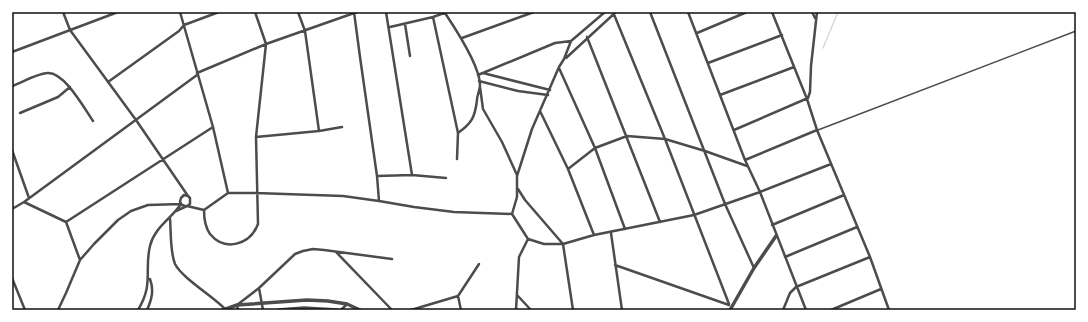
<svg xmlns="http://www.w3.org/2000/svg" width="1088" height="322" font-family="Roboto,sans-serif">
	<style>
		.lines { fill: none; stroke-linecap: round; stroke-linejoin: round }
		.stream { stroke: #d9d9d9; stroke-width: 1.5 }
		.service { stroke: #4c4c4c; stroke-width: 1.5 }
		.minor { stroke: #4c4c4c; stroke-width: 2.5 }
		.tertiary { stroke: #4c4c4c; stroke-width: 3.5 }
		.neatline { fill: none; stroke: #111; stroke-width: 1.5 }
	</style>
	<rect width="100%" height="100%" fill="#fff"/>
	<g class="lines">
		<!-- stream -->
		<path class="stream" d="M823,48L838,12"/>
		<!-- service -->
		<path class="service" d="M818,130L1076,31"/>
		<!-- minor -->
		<path class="minor" d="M63,12L70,30L136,120L188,196
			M180,12L213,127L228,193
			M298,12L305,31L319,131
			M354,12L360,57L377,176L379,201
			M386,12L412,175
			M613,12L665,139L729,304
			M650,12L725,204L754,268
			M688,12L745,160L760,192L806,310
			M772,12L807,99L817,130L870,257L889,310
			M812,12L815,18
			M445,13C455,28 480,66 480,85C480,90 477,95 477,100C475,117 472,123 458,133
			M433,17L458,133L457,159
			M405,24L410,56
			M390,27L433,17L447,12
			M697,33L747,12
			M587,37L660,222
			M462,38L534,12
			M12,52L118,12
			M566,58L616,12
			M708,63L782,35
			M559,68L595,148L625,229
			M197,73L266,44L357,12
			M483,73L550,90
			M478,75L555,43L571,41
			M479,81L518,91L548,95
			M108,82L179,31L184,25L219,12
			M12,86C23,82 36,74 47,73C64,71 84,108 93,121
			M480,87L483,109L502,142L517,175
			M720,95L794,67
			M540,111L568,169L594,235
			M20,113L58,97L70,87
			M734,130L808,98L810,92L811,66L817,12
			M256,137L319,131L342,127
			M12,150L29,198
			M745,160L817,130
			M568,169L595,148L627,136L665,139L705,151L747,166
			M377,176L412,175L446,178
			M518,189L525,200L563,244L573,310
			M24,202L66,222L80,260
			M185,206L182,205L180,202L181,198L184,195L188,196L190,198V204L187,206
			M12,209L24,202L197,75
			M204,210C204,218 205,227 210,234C225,252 250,245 258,224L256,137L266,44L255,12
			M176,211L187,206L204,210L228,193H256L343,196L379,201L414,207L454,212L512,214
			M512,214L528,239L544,244H563L594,235L694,215L760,192L831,164
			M512,214L517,197V176L532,129L559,67L564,59L571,41L605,12
			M170,218C171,231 170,252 175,264C182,278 214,297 226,310
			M66,222L213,127
			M772,225L844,195
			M611,233L622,310
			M336,252L392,310
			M785,257L857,227
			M615,265L729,305
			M12,278L25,310
			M259,288L263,310
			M517,295L531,310
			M458,296L461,310
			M58,310L66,293L80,260L94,244L118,220L131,211L148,205L181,204
			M138,310C154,284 144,271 150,246C154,228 171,219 181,204
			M147,310C152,299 154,290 150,279
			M238,310L237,305L259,288L295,254L303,251L313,249L324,250L392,259
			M341,310L347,304
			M411,310L458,296L479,264
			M516,310L519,257L528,239
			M783,310L790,293L796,287L870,257
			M831,310L881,289"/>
		<!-- tertiary -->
		<path class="tertiary" d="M223,310L237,305L307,300L328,301L347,304L360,310
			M278,310L304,308L337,310
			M730,310L754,268L776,236"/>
	</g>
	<!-- border -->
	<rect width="1088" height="322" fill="none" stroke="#ffffff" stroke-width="26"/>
	<rect x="13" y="13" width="1062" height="296" class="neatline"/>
</svg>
